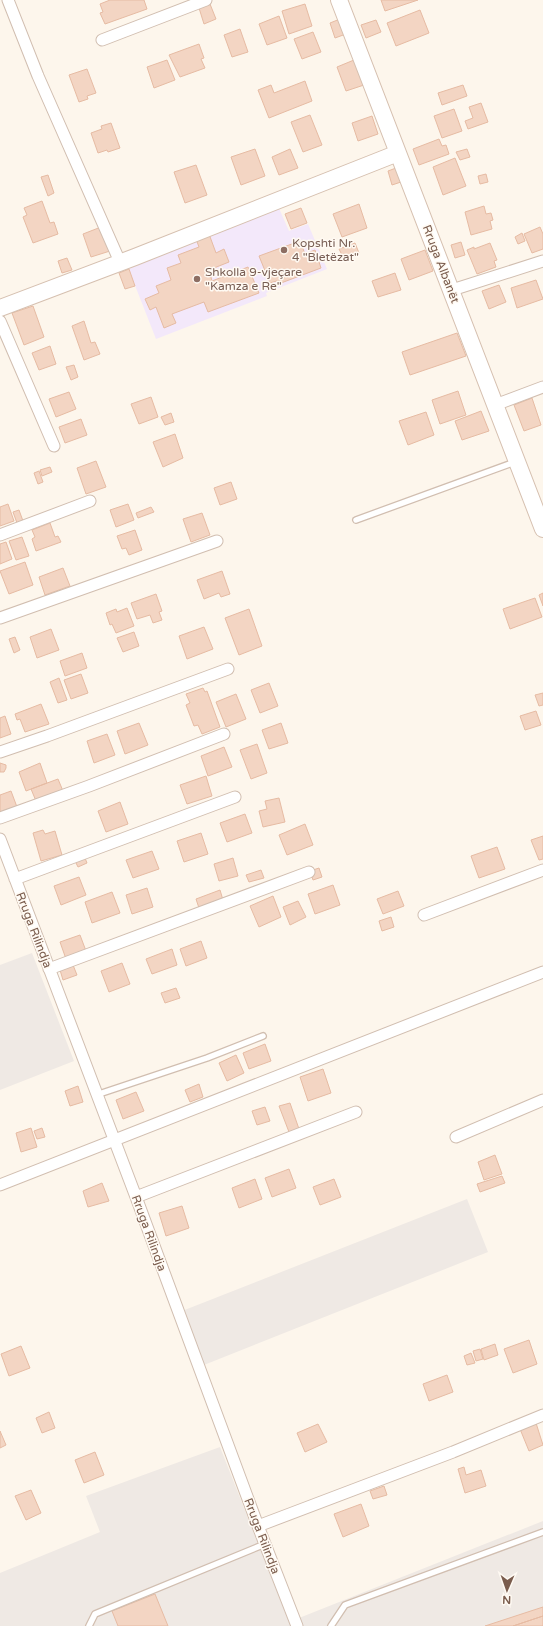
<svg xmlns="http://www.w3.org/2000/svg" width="543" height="1626" font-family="'Varela Round',sans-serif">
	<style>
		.industrial { fill: #efe9e4 }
		.education { fill: #f3e8fa }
		.building { fill: #f3d5c3; stroke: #e6bba3 }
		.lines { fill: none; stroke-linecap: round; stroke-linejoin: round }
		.lane-casing { stroke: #d1beb0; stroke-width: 8 }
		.street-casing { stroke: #d1beb0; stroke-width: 13 }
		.secondary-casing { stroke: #d6c0b0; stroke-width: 18 }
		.lane { stroke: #fff; stroke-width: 5.5 }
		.street { stroke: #fff; stroke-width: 11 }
		.secondary { stroke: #fff; stroke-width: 16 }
		.education-dot { fill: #8d6e63; stroke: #fffaf3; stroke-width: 1.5 }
		.labels { text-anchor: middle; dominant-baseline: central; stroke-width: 3; stroke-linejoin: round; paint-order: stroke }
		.education-label { font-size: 12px; fill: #785e54; stroke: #fffaf3; text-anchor: start }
		.street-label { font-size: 12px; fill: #7a5c4d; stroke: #fffaf3 }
	</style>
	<rect width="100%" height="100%" fill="#fdf6ec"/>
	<!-- industrial -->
	<path class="industrial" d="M32,953L74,1061L0,1090V965Z
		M467,1199L488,1252L204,1365L182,1311Z
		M220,1447L289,1622L543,1521V1626H0V1573L100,1532L86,1496Z"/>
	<!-- education -->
	<path class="education" d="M278,206L289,231L308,224L327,269L266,293L267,296L156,339L127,265Z"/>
	<!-- building -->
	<path class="building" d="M110,0H144L147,9L105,24L100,13L103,12L100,4Z
		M381,0H418L385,11Z
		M210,4L216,19L204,24L199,8Z
		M305,4L312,26L289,34L282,11Z
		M420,10L429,33L396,46L387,23Z
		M279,16L287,38L267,45L259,24Z
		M340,19L346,34L335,38L330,23Z
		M376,20L381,32L366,38L361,25Z
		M240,29L248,52L232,57L224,35Z
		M313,32L321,52L302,59L294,39Z
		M199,44L204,58L201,59L205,68L180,77L169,55Z
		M167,60L175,80L154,88L147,67Z
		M354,60L364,85L346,91L337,67Z
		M87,69L96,93L87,96L88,99L79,102L69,75Z
		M305,81L312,101L269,118L258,90L271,85L274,93Z
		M463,85L467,96L442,105L438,93Z
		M481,103L488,122L468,129L465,121L473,118L469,107Z
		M454,109L462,131L442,138L434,116Z
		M310,115L322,145L303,152L291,122Z
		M372,116L378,134L358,141L352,123Z
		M111,123L120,148L108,152L107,150L98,153L91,133L102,129L101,126Z
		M439,139L442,146L446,145L449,154L419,165L413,149Z
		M255,149L265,176L241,185L231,157Z
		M290,149L298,168L279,175L272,157Z
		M467,149L470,157L460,160L456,152Z
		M455,158L466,186L443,195L433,167Z
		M196,165L207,195L185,203L174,172Z
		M396,168L401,182L392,185L388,171Z
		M486,174L488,182L480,184L478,176Z
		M48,175L54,193L48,196L41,177Z
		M42,201L50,223L54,222L58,234L33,243L23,217L27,215L24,208Z
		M359,204L367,228L342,237L333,214Z
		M484,206L486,214L491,213L493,220L490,221L492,229L471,235L465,212Z
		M301,208L307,223L291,229L285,214Z
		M101,227L110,251L91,257L83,234Z
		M540,227L543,234V249L532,253L524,234Z
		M522,233L525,241L518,244L515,237Z
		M209,234L216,253L224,249L229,262L209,270L212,281L248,267L259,293L208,312L204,302L172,314L176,323L164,328L156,307L150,310L145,299L159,293L156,286L171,280L167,268L181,263L178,255L199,247L196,239Z
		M300,241L305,254L315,250L321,268L281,283L280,280L270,283L259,256Z
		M461,242L465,255L455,258L451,245Z
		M355,243L359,253L344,259L339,249Z
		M490,243L497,260L494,261L496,267L477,274L467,250L474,247V249Z
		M425,250L433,271L409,280L401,259Z
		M67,258L72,270L62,273L58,261Z
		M129,269L135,286L125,289L119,273Z
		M395,273L401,290L378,297L372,281Z
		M536,280L543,299L517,308L511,288Z
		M499,285L506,302L489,309L482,291Z
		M33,306L44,337L24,345L12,313Z
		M84,321L91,343L95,342L100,354L84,360L72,326Z
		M457,333L466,356L410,375L402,352Z
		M50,346L56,364L39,370L32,353Z
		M74,365L78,377L71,380L66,367Z
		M458,391L466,415L440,424L432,400Z
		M69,392L76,409L56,417L49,399Z
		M151,397L158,417L139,424L131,404Z
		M532,398L541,425L524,431L514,405Z
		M481,411L489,431L462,440L455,421Z
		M426,412L434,435L408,445L399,421Z
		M171,413L174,422L165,425L161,417Z
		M81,419L87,435L65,443L59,427Z
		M175,434L183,458L163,467L153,442Z
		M96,461L106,487L86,494L77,468Z
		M50,467L52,472L42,476L40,470Z
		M39,471L43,482L38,484L34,473Z
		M231,482L237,499L220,505L214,488Z
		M8,504L14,521L0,526V507Z
		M128,504L134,520L116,527L110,510Z
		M151,507L154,512L138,518L136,513Z
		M19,510L23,521L17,523L13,512Z
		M202,513L210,535L191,542L183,519Z
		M50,523L55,537L58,536L61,542L36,551L32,539L35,537L32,530Z
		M135,530L142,550L129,555L126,548L122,549L117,536Z
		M22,537L29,556L16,560L9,541Z
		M6,542L12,559L0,564V544Z
		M25,562L33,585L9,594L0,571Z
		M63,568L70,586L45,595L39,577Z
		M222,571L230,594L221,597L219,593L204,599L197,580Z
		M543,593V606L539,595Z
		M156,594L162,611L159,612L162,620L153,623L150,615L137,619L131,603Z
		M535,598L542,617L510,629L503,609Z
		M127,608L134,626L116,633L112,624L110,625L106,613L116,609L117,612Z
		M249,609L262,646L239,655L225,618Z
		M204,627L213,649L187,659L179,636Z
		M51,629L59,650L37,658L30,637Z
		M134,632L139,646L123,652L117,638Z
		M15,637L20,650L14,653L9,639Z
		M82,653L87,668L65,676L60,661Z
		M81,674L88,693L71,699L64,680Z
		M59,678L67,700L58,703L50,682Z
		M269,683L278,706L260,713L251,690Z
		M203,688L205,692L207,691L220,727L202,734L198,725L194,726L186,705L190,703L186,694Z
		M543,693V705L539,706L535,695Z
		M236,694L246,719L226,727L216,702Z
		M41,704L49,724L25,732L20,719L17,720L15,714Z
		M536,711L541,725L525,730L520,716Z
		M5,716L11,734L0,738V718Z
		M139,723L148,745L125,754L117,731Z
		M281,723L288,743L269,749L262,730Z
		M107,734L115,755L94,763L87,741Z
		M257,744L267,773L251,779L240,750Z
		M224,747L232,767L208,776L201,756Z
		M0,763L6,765V768L4,772H0Z
		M40,763L47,783L26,791L19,772Z
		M206,776L212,796L187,804L180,785Z
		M58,779L63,791L36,801L31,789Z
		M11,791L17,807L0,813V795Z
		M279,798L285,822L263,827L259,811L267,809L265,801Z
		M120,802L128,824L106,832L98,811Z
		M245,814L252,833L227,842L220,823Z
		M305,824L313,845L287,855L279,835Z
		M43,830L45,834L55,831L62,855L41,861L33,833Z
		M201,833L208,854L184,862L177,841Z
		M543,836V859L539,860L531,840Z
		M497,847L505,869L479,878L471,856Z
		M152,851L159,869L133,878L126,860Z
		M85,858L87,863L78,867L75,861Z
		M233,858L238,876L219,881L214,864Z
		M319,868L322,877L313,880L310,871Z
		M261,870L264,878L249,882L246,875Z
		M79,877L86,895L61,905L54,886Z
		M333,885L340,905L315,914L308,894Z
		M147,888L153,907L132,914L126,895Z
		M220,890L223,900L199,908L196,899Z
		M398,891L404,906L383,914L377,899Z
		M112,892L120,913L92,923L85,902Z
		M273,896L281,917L259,927L250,906Z
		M298,901L306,917L290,925L283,907Z
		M391,917L394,927L382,931L379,921Z
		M80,935L86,951L66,959L60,942Z
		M201,941L207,958L186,966L180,949Z
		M172,949L177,965L152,974L146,959Z
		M122,963L130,984L109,992L101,971Z
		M73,965L77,975L63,980L60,970Z
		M176,988L180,998L165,1003L161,993Z
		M265,1044L271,1061L249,1069L243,1053Z
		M236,1055L244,1073L227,1081L219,1063Z
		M323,1069L331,1093L308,1101L300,1077Z
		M199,1084L203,1097L190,1102L185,1090Z
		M78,1086L83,1102L70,1106L65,1091Z
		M136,1092L144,1111L123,1119L116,1100Z
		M290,1103L299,1129L289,1132L279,1106Z
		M265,1107L270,1121L257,1125L252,1111Z
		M31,1128L37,1147L21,1152L16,1133Z
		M42,1128L45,1137L37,1139L34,1131Z
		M495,1155L502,1174L484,1180L478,1162Z
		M289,1169L296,1188L272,1197L265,1178Z
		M502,1176L505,1183L480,1192L477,1184Z
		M255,1179L262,1199L239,1208L232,1188Z
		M334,1179L341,1197L320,1205L313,1187Z
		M102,1183L109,1201L88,1207L83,1191Z
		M182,1206L189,1228L166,1236L159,1213Z
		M529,1340L537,1364L513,1373L504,1349Z
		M495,1344L498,1355L484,1360L481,1349Z
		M21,1346L30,1368L9,1376L1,1354Z
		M480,1349L483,1359L476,1361L473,1351Z
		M471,1353L475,1363L467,1365L464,1356Z
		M447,1375L453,1392L429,1401L423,1384Z
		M49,1412L55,1428L42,1433L36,1418Z
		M536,1423L543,1445L529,1451L520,1429Z
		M318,1424L327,1442L305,1452L297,1433Z
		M0,1431L6,1445L0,1448Z
		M95,1452L104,1475L84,1483L75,1460Z
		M464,1467L466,1475L481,1470L486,1486L465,1493L458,1469Z
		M384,1486L387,1495L373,1499L370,1491Z
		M31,1490L41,1513L26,1520L15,1496Z
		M361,1504L369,1526L343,1537L334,1514Z
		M155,1594L168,1626H118L112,1611Z
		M543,1607V1616L513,1626H485Z
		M543,1616V1626H513Z"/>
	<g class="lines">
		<defs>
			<path id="lane" d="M356,520L515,462
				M96,1095L207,1058L263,1036
				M89,1626L95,1614L265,1544
				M331,1626L345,1605L543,1532"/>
			<path id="street" d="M8,0L38,76L120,262
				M102,40L206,0
				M452,290L543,261
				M0,321L54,446
				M495,405L543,387
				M0,535L90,501
				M0,618L217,541
				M0,752L47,736L228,669
				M0,818L89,786L224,734
				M0,839L136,1197L258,1526L297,1626
				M15,879L235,797
				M424,915L543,870
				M49,969L309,872
				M456,1137L543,1100
				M0,1185L543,972
				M136,1197L356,1112
				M258,1526L453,1452L543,1415"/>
			<path id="secondary" d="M339,0L543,529
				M0,308L135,257L398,153"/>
		</defs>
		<!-- lane casing -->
		<use href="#lane" class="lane-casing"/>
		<!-- street casing -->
		<use href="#street" class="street-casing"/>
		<!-- secondary casing -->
		<use href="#secondary" class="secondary-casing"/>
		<!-- lane -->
		<use href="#lane" class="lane"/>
		<!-- street -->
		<use href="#street" class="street"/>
		<!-- secondary -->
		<use href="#secondary" class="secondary"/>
	</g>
	<!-- markers -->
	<g class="education-dot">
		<circle cx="284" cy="250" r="4"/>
		<circle cx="197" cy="279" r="4"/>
	</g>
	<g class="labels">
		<!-- education labels -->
		<g class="education-label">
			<text x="292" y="243">Kopshti Nr.<tspan x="292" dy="14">4 "Bletëzat"</tspan></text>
			<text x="205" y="272">Shkolla 9-vjeçare<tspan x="205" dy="14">"Kamza e Re"</tspan></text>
		</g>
		<!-- street labels -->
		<g class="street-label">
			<text transform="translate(441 264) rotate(69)">Rruga Albanët</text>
			<text transform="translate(34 930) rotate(69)">Rruga Rilindja</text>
			<text transform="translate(149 1233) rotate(70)">Rruga Rilindja</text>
			<text transform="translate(262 1536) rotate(69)">Rruga Rilindja</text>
		</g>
	</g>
	<!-- north arrow -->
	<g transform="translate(507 1590) rotate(182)" stroke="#fffaf3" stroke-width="3" paint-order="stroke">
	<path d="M0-3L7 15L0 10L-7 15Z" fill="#7a5c4d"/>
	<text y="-6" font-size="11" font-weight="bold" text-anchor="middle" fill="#7a5c4d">N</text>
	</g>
</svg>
